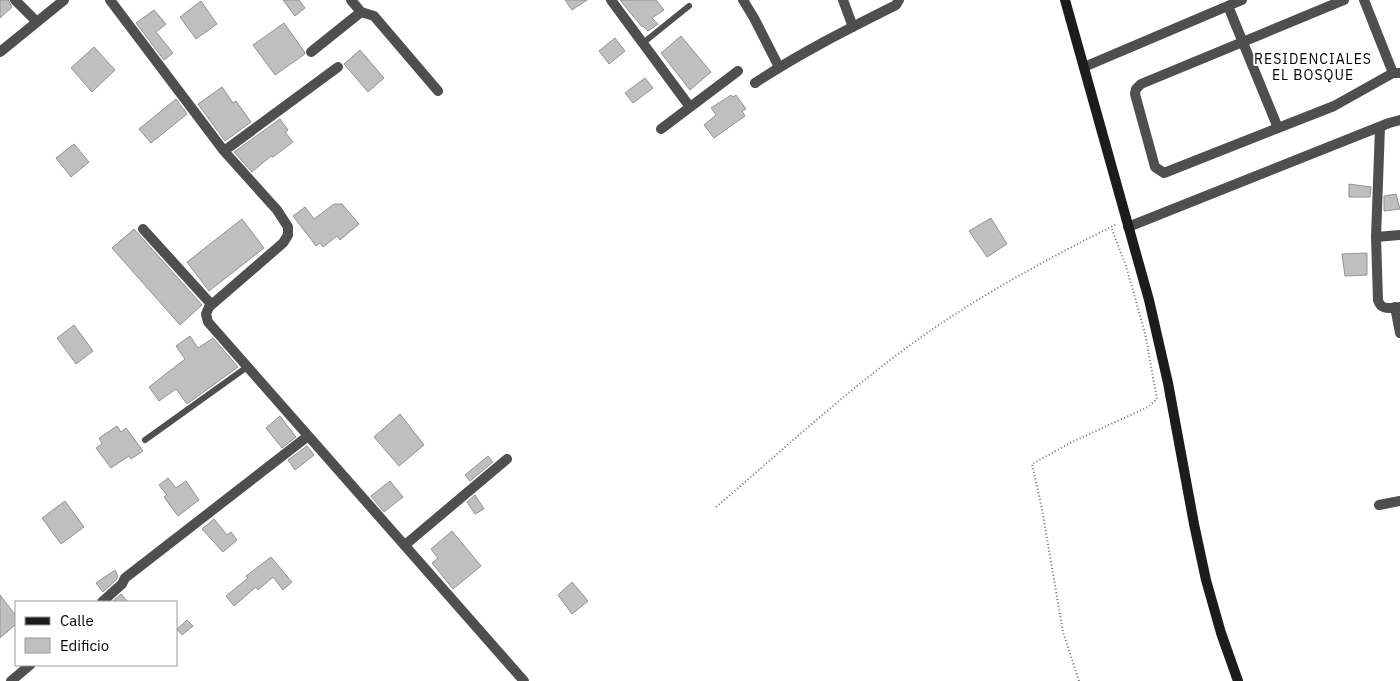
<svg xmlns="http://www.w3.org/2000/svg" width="1400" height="681" font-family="'IBM Plex Sans',sans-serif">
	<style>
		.building { fill: #bfbfbf; stroke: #939393 }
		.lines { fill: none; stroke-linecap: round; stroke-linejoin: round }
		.path { stroke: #717171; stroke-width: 2; stroke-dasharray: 1 2.5; stroke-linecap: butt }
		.lane { stroke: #4f4f4f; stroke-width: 6 }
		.street { stroke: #4f4f4f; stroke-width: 10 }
		.secondary { stroke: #1c1c1c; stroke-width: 10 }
		.labels { text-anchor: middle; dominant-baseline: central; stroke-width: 4; stroke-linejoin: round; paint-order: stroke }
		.neighbourhood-label { font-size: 14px; letter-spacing: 1px; fill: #000; stroke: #fff }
	</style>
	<rect width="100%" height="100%" fill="#fff"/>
	<!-- building -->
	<path class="building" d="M0,0H8L12,7L0,18Z
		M283,0H299L305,8L295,16Z
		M565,0H587L572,10Z
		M620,0H656L664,10L652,18L658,24L648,31L643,26L642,27Z
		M201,1L217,24L196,39L180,17Z
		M154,10L166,24L156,32L173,53L164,60L136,23Z
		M284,23L304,51L305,54L275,75L253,45Z
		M681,36L711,72L690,90L661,53Z
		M615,38L625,51L609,64L599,51Z
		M94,47L115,70L92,92L71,68Z
		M360,50L384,78L368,92L344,64Z
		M645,78L653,88L633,103L625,93Z
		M222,87L233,103L236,101L251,122L225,141L198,104Z
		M731,95L733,97L736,95L746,109L742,111L745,116L714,138L704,125L716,115L711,108Z
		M176,99L187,114L151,143L139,129Z
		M280,119L288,130L285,132L293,142L273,157L271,156L252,172L234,152Z
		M74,144L89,162L71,177L56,158Z
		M1349,184L1371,187L1370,197H1349Z
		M1396,194L1400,209L1384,211V196Z
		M334,204H342L359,224L340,240L337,236L323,247L320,243L316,246L293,216L305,207L314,219Z
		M991,218L1007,244L987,257L969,231Z
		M242,219L264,248L209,291L187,262Z
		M134,229L202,305L180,325L112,248Z
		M1367,253V275L1345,276L1342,254Z
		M74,325L93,351L76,364L57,338Z
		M190,336L198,348L213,338L238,367L187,404L176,389L159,401L149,387L185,359L176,346Z
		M400,414L424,445L399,466L374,437Z
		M280,416L296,437L282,448L266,428Z
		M117,426L121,432L126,428L143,451L131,459L129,456L111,468L96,448L102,444L99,438Z
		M307,446L314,455L295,470L288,460Z
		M488,456L493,462L470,481L465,475Z
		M168,478L176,488L186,481L199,500L178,516L164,497L167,495L159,485Z
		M390,481L403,497L384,512L371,496Z
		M475,495L484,509L475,514L467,502Z
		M65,501L84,527L61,544L42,518Z
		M214,519L227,535L231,532L237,540L223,552L202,529Z
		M452,531L481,566L453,589L432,563L438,558L431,549Z
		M271,557L292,582L283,590L273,577L258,590L256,587L234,606L226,596L248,578L246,576Z
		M115,570L118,576L116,580L103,592L96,583Z
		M572,582L588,601L572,614L558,595Z
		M121,594L128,602H112Z
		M0,595L16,616V624L0,638Z
		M187,620L193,626L182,635L177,629Z"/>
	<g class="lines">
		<!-- path -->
		<path class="path" d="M716,507C783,450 848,389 920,338C982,294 1049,258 1117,224
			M1079,681L1063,632L1042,509L1032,464L1072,442L1148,407L1157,399L1145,333L1126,266L1111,227"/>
		<!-- lane -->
		<path class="lane" d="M643,43L689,6
			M145,440L247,367"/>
		<!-- street -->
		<path class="street" d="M15,0L37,22
			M110,0L224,151L277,210L288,227V235L283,243L209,307L206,314L208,322L524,681
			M351,0L361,12L374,16L438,91
			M611,0L690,107
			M743,0L754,18L779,67
			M843,0L853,27
			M1344,0L1141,84L1136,89L1135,94L1155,167L1164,173L1334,106L1393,73H1400
			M1364,0L1393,73
			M1228,6L1278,128
			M0,52L64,0
			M311,52L361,12
			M1084,67L1242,0
			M755,83C800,53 848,29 896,5L899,0
			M1380,127L1376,237L1378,300C1381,311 1391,308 1400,307
			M661,129L738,71
			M224,151L338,67
			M1128,227L1389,123L1400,120
			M143,229L211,304
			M1376,237L1400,235
			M1395,307L1400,333
			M1379,505L1400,501
			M405,545L507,459
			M102,602L122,584L125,578L308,436
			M11,681L30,665"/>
		<!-- secondary -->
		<path class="secondary" d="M1065,0L1149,300L1168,383L1194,524L1206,580L1221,633L1238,681"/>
	</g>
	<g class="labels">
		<!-- neighbourhood labels -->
		<g class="neighbourhood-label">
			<text x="1313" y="59">RESIDENCIALES<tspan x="1313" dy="16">EL BOSQUE</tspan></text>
		</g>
	</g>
	<!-- legend -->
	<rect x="15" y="601" width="162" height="65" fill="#ffffff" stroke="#999999"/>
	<rect x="25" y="617" width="25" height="8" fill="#1c1c1c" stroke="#999999"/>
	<text x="60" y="626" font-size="15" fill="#000000">Calle</text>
	<rect x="25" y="638" width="25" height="15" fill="#bfbfbf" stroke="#999999"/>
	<text x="60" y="651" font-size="15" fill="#000000">Edificio</text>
</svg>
